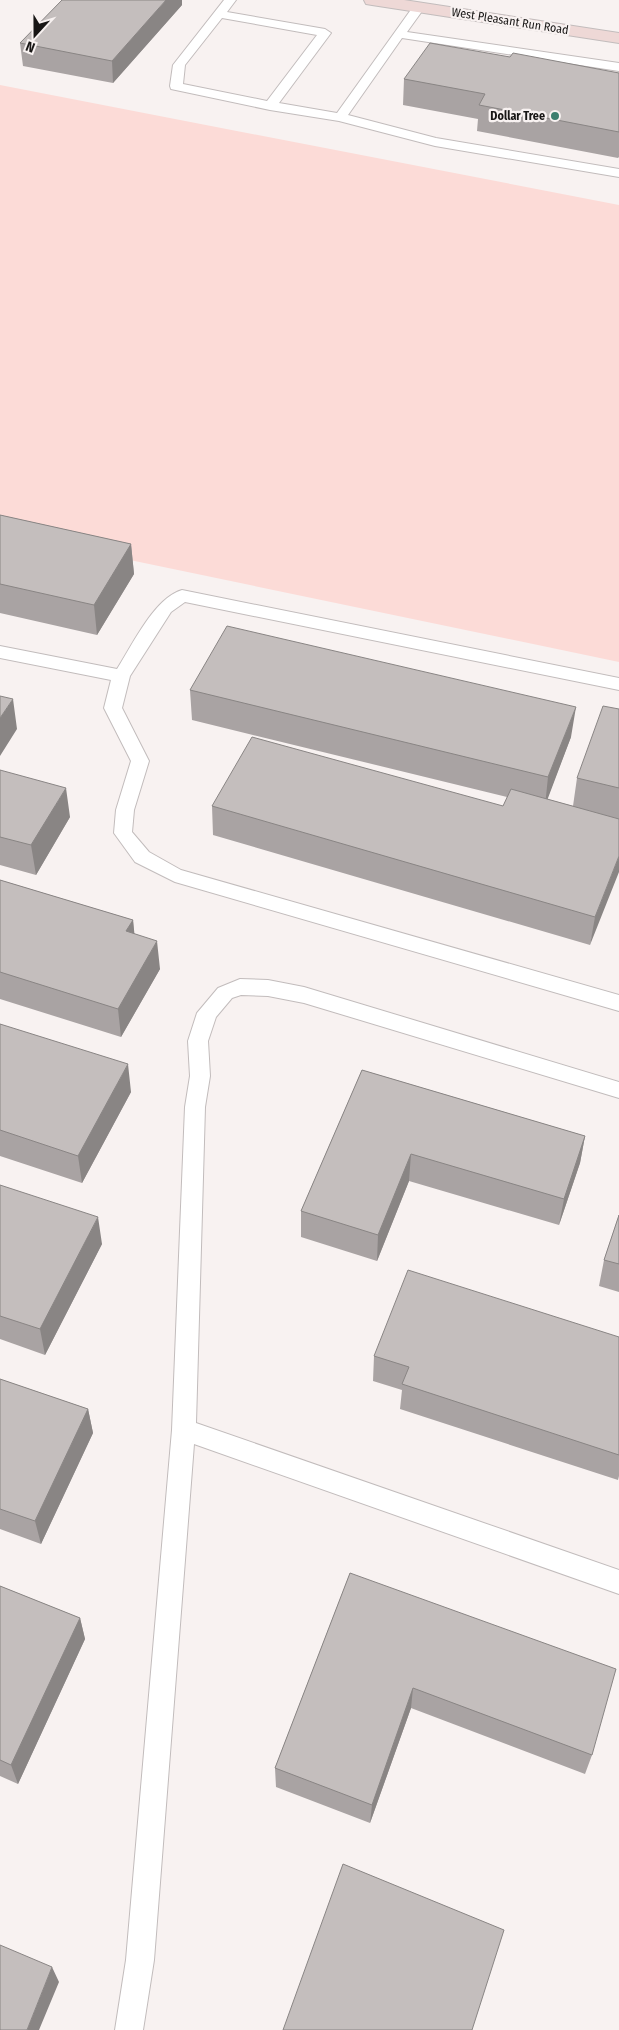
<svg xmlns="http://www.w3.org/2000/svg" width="619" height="2030" font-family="'Fira Sans Condensed',sans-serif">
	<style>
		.green { fill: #fcdbd7 }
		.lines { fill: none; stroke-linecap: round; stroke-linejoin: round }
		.lane-casing { stroke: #c2bcbc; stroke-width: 2 }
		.secondary-casing { stroke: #c2bcbc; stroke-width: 2 }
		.lane { fill: #fff; fill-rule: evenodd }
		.secondary { fill: #eed8d6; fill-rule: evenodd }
		.wall { fill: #a9a3a3 }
		.shaded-wall { fill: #898584 }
		.building { fill: #c4bebd; stroke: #898584 }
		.poi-dot { fill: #3c7e6e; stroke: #f8f2f1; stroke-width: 2 }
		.labels { text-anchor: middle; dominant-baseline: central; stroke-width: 4.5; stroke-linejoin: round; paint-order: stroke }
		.far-street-label { font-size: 12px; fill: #181615; stroke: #f8f2f1 }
		.far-poi-label { font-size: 12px; font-weight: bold; fill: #181615; stroke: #f8f2f1; text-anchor: end }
	</style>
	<rect width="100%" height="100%" fill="#f8f2f1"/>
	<!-- green -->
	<path class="green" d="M0,85L619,205V662L0,533Z"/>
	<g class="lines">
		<defs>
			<path id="lane" d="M224,0H236L227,12L325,29L331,33L279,103L337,113L415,4L419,3L425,7L407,32L619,63V71L402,38L348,115L436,138L619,169V177L435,146L339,121L270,110L171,89L170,86L173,65ZM222,18L317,35L267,101L183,84L185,65Z
				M182,590L619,678V690L185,602L171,612L130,676L122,708L149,761L134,810L132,832L149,852L181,870L619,995V1011L175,882L135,862L114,833L116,810L131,761L104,708L111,680L0,658V646L117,669C132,646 154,598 182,590Z
				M240,979L268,980L304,987L619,1082V1098L304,1003L268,996L241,995L232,998L216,1017L208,1041L210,1076L205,1107L196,1423L619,1570V1594L194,1444L154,1960L143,2030H115L126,1960L172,1430L185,1107L190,1076L188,1041L197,1013L218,988Z"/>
			<path id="secondary" d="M364,0H404L619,33V43L372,5L366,4Z"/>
		</defs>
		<!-- lane casing -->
		<use href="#lane" class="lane-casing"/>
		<!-- secondary casing -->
		<use href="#secondary" class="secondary-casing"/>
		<!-- lane -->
		<use href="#lane" class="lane"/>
		<!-- secondary -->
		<use href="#secondary" class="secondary"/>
	</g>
	<!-- wall -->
	<path class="wall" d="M182,5L113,83L23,66L20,43Z
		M510,57L619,73V157L618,158L477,131L478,119L403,105L404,79Z
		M0,515L131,544L134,574L97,635L0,613Z
		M190,690L571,737L547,799L573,806L577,778L619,709V819L608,816L619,819L590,945L213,835L212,806H503L507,797L192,720Z
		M0,770L70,817L36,875L0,865Z
		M0,880L133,920L134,933L160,969L121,1037L0,999Z
		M0,1024L131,1092L82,1183L0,1156Z
		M362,1070L585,1136L580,1163L559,1225L409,1181L377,1261L301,1237V1211Z
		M0,1185L102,1244L45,1355L0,1339Z
		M619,1215V1292L599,1286L604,1260Z
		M619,1337V1476L618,1480L400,1409L402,1390L373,1381L374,1356Z
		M0,1379L88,1409L93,1433L41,1544L0,1529Z
		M350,1573L592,1755L585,1774L411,1708L370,1823L276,1787L275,1768Z
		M0,1586L80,1618L85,1639L18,1784L0,1776Z"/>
	<!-- shaded-wall -->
	<path class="shaded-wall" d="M166,0H182V5L113,83L112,61Z
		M131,544L134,574L97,635L94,605Z
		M13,699L17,729L0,756V718Z
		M576,707L571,737L545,806L548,777Z
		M66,788L70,817L36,875L31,845Z
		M619,856V872L590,945L595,917Z
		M133,920L136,949L126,931Z
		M157,941L160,969L121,1037L118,1009Z
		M128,1064L131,1092L82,1183L78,1156Z
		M585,1136L580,1163L559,1225L564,1199Z
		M411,1154L409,1181L377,1261L378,1235Z
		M98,1217L102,1244L45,1355L40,1329Z
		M88,1409L93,1433L41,1544L35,1521Z
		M80,1618L85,1639L18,1784L11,1765Z
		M413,1688L411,1708L370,1823L372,1805Z
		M52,1967L59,1982L39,2030H27Z"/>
	<!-- building -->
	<path class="building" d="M62,0H166L112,61L20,43Z
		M430,43L510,57L513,53L619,73V132L479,105L485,94L404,79Z
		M0,515L131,544L94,605L0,584Z
		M227,626L576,707L548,777L190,690Z
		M0,696L13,699L0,718Z
		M603,706L619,709V788L577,778Z
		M252,737L503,806L511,789L619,819V856L595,917L212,806Z
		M0,770L66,788L31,845L0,837Z
		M0,880L133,920L126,931L157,941L118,1009L0,972Z
		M0,1024L128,1064L78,1156L0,1130Z
		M362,1070L585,1136L564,1199L411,1154L378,1235L301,1211Z
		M0,1185L98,1217L40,1329L0,1316Z
		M619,1215V1264L604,1260Z
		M408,1270L619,1337V1455L402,1384L409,1367L374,1356Z
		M0,1379L88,1409L35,1521L0,1509Z
		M350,1573L616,1669L592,1755L413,1688L372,1805L275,1768Z
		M0,1586L80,1618L11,1765L0,1760Z
		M343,1864L504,1930L472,2030H283Z
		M0,1945L52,1967L27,2030H0Z"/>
	<!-- markers -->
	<circle class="poi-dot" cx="555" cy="116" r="5"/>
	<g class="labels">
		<!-- far-street labels -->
		<g class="far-street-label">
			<text transform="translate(510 21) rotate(9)">West Pleasant Run Road</text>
		</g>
		<!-- far-poi labels -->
		<g class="far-poi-label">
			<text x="545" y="116">Dollar Tree</text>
		</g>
	</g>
	<!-- north arrow -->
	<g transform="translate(35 35) rotate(201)" stroke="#f8f2f1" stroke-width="4" paint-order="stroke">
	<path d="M0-4L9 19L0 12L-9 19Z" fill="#181615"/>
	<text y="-8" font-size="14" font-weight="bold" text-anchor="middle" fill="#181615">N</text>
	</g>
</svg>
